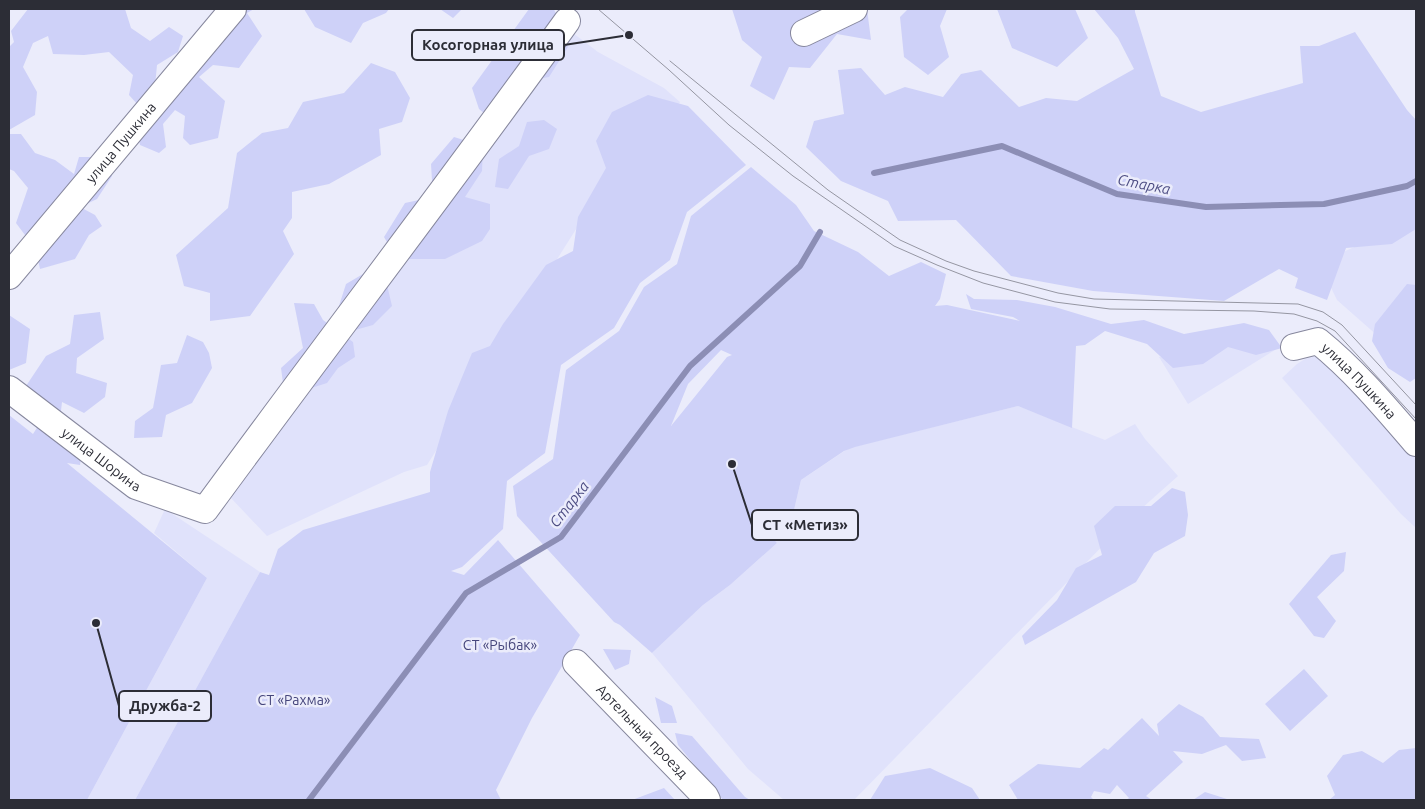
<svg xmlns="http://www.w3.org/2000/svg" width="1425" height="809" font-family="Ubuntu,sans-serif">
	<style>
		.built { fill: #e0e2fb }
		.green { fill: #ced1f8; fill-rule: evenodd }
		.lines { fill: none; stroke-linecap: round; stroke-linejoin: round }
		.stream { stroke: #8c8eb5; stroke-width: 6 }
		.minor-casing { stroke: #86879d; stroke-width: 28 }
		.minor { stroke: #fff; stroke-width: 26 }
		.tram { stroke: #9596a2; stroke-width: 1 }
		.labels { text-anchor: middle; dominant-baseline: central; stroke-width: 5; stroke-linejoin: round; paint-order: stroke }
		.street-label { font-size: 14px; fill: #2c2d36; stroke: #ebecfb }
		.park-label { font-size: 14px; fill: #46467c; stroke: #ebecfb }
		.water-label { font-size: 15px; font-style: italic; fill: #4d4d83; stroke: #ebecfb }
		.leader { fill: none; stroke: #2c2d36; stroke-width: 2 }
		.callout-dot { fill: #2c2d36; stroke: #ebecfb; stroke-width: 2 }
		.callout { fill: #ebecfb; stroke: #2c2d36; stroke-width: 2 }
		.callout-label { font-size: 15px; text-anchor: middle; font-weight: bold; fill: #2c2d36 }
	</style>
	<rect width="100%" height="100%" fill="#ebecfb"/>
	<!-- built -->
	<path class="built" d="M569,30L598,52L664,88L680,102L671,120L621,158L427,465L404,472L267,536L230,497Z
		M1416,219V310L1379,337L1337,300L1319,263Z
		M1241,341L1278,348L1188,404L1159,357Z
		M1316,356L1329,359L1416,459V528L1401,514L1282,378L1297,364L1305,359Z
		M1018,406L1105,440L1135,424L1145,439L1178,476L1123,525L854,800H784L748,769L652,653L703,605L730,585L777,543L768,533L794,510L801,480L849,448Z
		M165,509L260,572L135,800H87L207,578L154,533Z"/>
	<!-- green -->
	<path class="green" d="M28,9H125L131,28L150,41L169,27L183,36L178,52L157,65L154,96L138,105L129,95L133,75L109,52L84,55L53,54L48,36L33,43L23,67L37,92L35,115L9,130V47L14,42L11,31Z
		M221,9H254L247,13L262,36L239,68L213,65L199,77L225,101L218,138L190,145L183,138L185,116L175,110L163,124L166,147L159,153L140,145L137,128Z
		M304,9H389L386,13L363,23L351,43L315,27Z
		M440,9H462L453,18Z
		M529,9H554L568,47L549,77L518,82L491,119L479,109L472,88Z
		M732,9H867L871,40L837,34L810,68L789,67L774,100L750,86L762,57L742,40Z
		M908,9H947L940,26L949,57L928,75L904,57L900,17Z
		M997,9H1075L1088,38L1057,67L1012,48Z
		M1094,9H1135V12L1161,96L1201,112L1303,83L1300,46H1319L1355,32L1407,110L1416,120V229L1392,244L1346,248L1327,300L1295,288L1298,278L1279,269L1224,301L1093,291L1011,276L956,220L898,221L888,201L841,181L806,147L814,121L844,114L838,70L861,68L885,95L905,87L943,97L961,74L981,70L1019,107L1046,98L1077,101L1134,69L1118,38Z
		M371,63L395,72L410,98L402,122L379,129L381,155L329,184L292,192V218L283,231L294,254L250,316L210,321V293L184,286L176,255L228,208L237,153L262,133L288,128L303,102L344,93Z
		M648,95L688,106L746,165L687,212L670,260L640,283L614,328L561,365L545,453L507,481L503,529L462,567L451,571L464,575L498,540L580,635L532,718L496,790L501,800H135L260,572L269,575L278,549L303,530L430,492V472L448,411L472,353L490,346L503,324L546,265L573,251L578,217L606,168L596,141L612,112Z
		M544,120L557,129L549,149L529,156L508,189L495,187L499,159L519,146L527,122Z
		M9,134H21L35,153L55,160L74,174L79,157H103L112,176L97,199L80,207L95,215L102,226L89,235L75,259L40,269L38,260L42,242L25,235L16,223L28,188L14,171L9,169Z
		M454,137L483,146L482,171L465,197L490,204V229L482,241L445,259H397L384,237L405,203L433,197L431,164Z
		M751,167L796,205L814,231L858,252L889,276L921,262L946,274L940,299L935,306L947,305L1020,321L1013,317L971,309L966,294L974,299L1017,300L1055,307L1111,324L1144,320L1184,334L1244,323L1269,330L1282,348L1256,355L1228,347L1203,364L1173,368L1147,344L1105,331L1085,345L1076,346L1072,428L1018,406L855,447L844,451L801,480L794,510L768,533L777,543L730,585L703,605L652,653L620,625L614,622L517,516L513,486L553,459L566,370L619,331L644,287L677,264L691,216ZM721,350L732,355L727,357L671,426L688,384Z
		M363,274L387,285L392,306L373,325L355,330L337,312L346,284Z
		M1407,284L1416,285V378L1410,382L1388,368L1372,341L1375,324Z
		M294,303L314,304L323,320L353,342L355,357L338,368L327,383L302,391L283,383L281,368L303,348Z
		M100,312L104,339L77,358L76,373L107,383L105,397L84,413L62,402L58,437L82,451L80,465L67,463L207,578L87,800H9V415L33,434L40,423L26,386L46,356L70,344L74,315Z
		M9,315L30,329L26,363L9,370Z
		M187,335L203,342L209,353L212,368L192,403L166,415L162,437L134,438L135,421L153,408L161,365L177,363Z
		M1172,488L1185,492L1188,515L1185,536L1154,553L1136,582L1025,645L1022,636L1057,600L1076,568L1102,555L1094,526L1115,506H1151Z
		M1346,552L1344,571L1317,597L1336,621L1324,638L1314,636L1289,604L1331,555Z
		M603,649L631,650L629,664L615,670Z
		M1304,669L1328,696L1290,731L1265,704Z
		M655,697L672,706L677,723H661Z
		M1179,704L1203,717L1220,737L1259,739L1266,758L1242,761L1226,745L1202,754L1173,751L1183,762L1146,796L1152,800H1126L1129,798L1117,785L1110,794L1094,791L1091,797L1094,800H1018L1009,785L1038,764L1080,768L1104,748L1108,750L1142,718L1159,736L1157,724Z
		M675,733L692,736L745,797L750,800H723L678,745Z
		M1416,748V800H1329L1335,795L1327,776L1343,755L1362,751L1383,763L1399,750Z
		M930,768L972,788L980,800H870L885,776Z
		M664,788L675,800H632Z
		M1205,792L1227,799L1225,800H1193Z"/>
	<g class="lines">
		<!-- stream -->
		<path class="stream" d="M874,173L1002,146L1117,194L1206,207L1324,204L1407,186L1416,181
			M309,800L466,593L561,537L690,366L800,266L820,232"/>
		<defs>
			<g id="minor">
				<path d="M804,33L854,9"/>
				<path id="s1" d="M9,276L233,9"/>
				<path id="s2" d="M1294,347L1318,341C1355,371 1385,407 1416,443"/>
				<path id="s3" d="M9,389L136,486L205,510C325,346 449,185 567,21"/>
				<path id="s4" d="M576,663L705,796L707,800"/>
			</g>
		</defs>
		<!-- minor casing -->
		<use href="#minor" class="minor-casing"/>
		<!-- minor -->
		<use href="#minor" class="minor"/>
		<!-- tram -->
		<path class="tram" d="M598,9L669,70L729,125L793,176L894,246L937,265L983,283L1055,302L1110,309L1254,311L1294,314L1317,321L1335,331L1416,419
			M670,61L828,190L900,240L946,261L974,271L1058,293L1094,299L1298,304L1323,312L1342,325L1416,405"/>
	</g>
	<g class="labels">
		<!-- street labels -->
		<g class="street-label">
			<text stroke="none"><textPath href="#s1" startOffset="174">улица Пушкина</textPath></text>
			<text stroke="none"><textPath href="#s2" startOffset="82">улица Пушкина</textPath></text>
			<text stroke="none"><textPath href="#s3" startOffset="116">улица Шорина</textPath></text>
			<text stroke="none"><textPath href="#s4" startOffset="95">Артельный проезд</textPath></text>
		</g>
		<!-- park labels -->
		<g class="park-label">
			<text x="500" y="645">СТ «Рыбак»</text>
			<text x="294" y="700">СТ «Рахма»</text>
		</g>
		<!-- water labels -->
		<g class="water-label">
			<text transform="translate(1144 184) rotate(11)">Старка</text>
			<text transform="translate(569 504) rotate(-52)">Старка</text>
		</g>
	</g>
	<!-- callouts -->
	<path class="leader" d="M629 35L564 45M732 464L752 525M96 623L119 706"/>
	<g class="callout-dot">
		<circle cx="629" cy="35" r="5"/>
		<circle cx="732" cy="464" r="5"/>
		<circle cx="96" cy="623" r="5"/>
	</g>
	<g class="callout">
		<rect x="412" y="30" width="152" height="30" rx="5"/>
		<rect x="752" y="510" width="106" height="30" rx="5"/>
		<rect x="119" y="691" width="92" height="30" rx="5"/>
	</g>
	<g class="callout-label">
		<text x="488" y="50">Косогорная улица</text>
		<text x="805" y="530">СТ «Метиз»</text>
		<text x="165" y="711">Дружба-2</text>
	</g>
	<!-- border -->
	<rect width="1425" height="809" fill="none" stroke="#2c2d36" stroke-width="20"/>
</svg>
